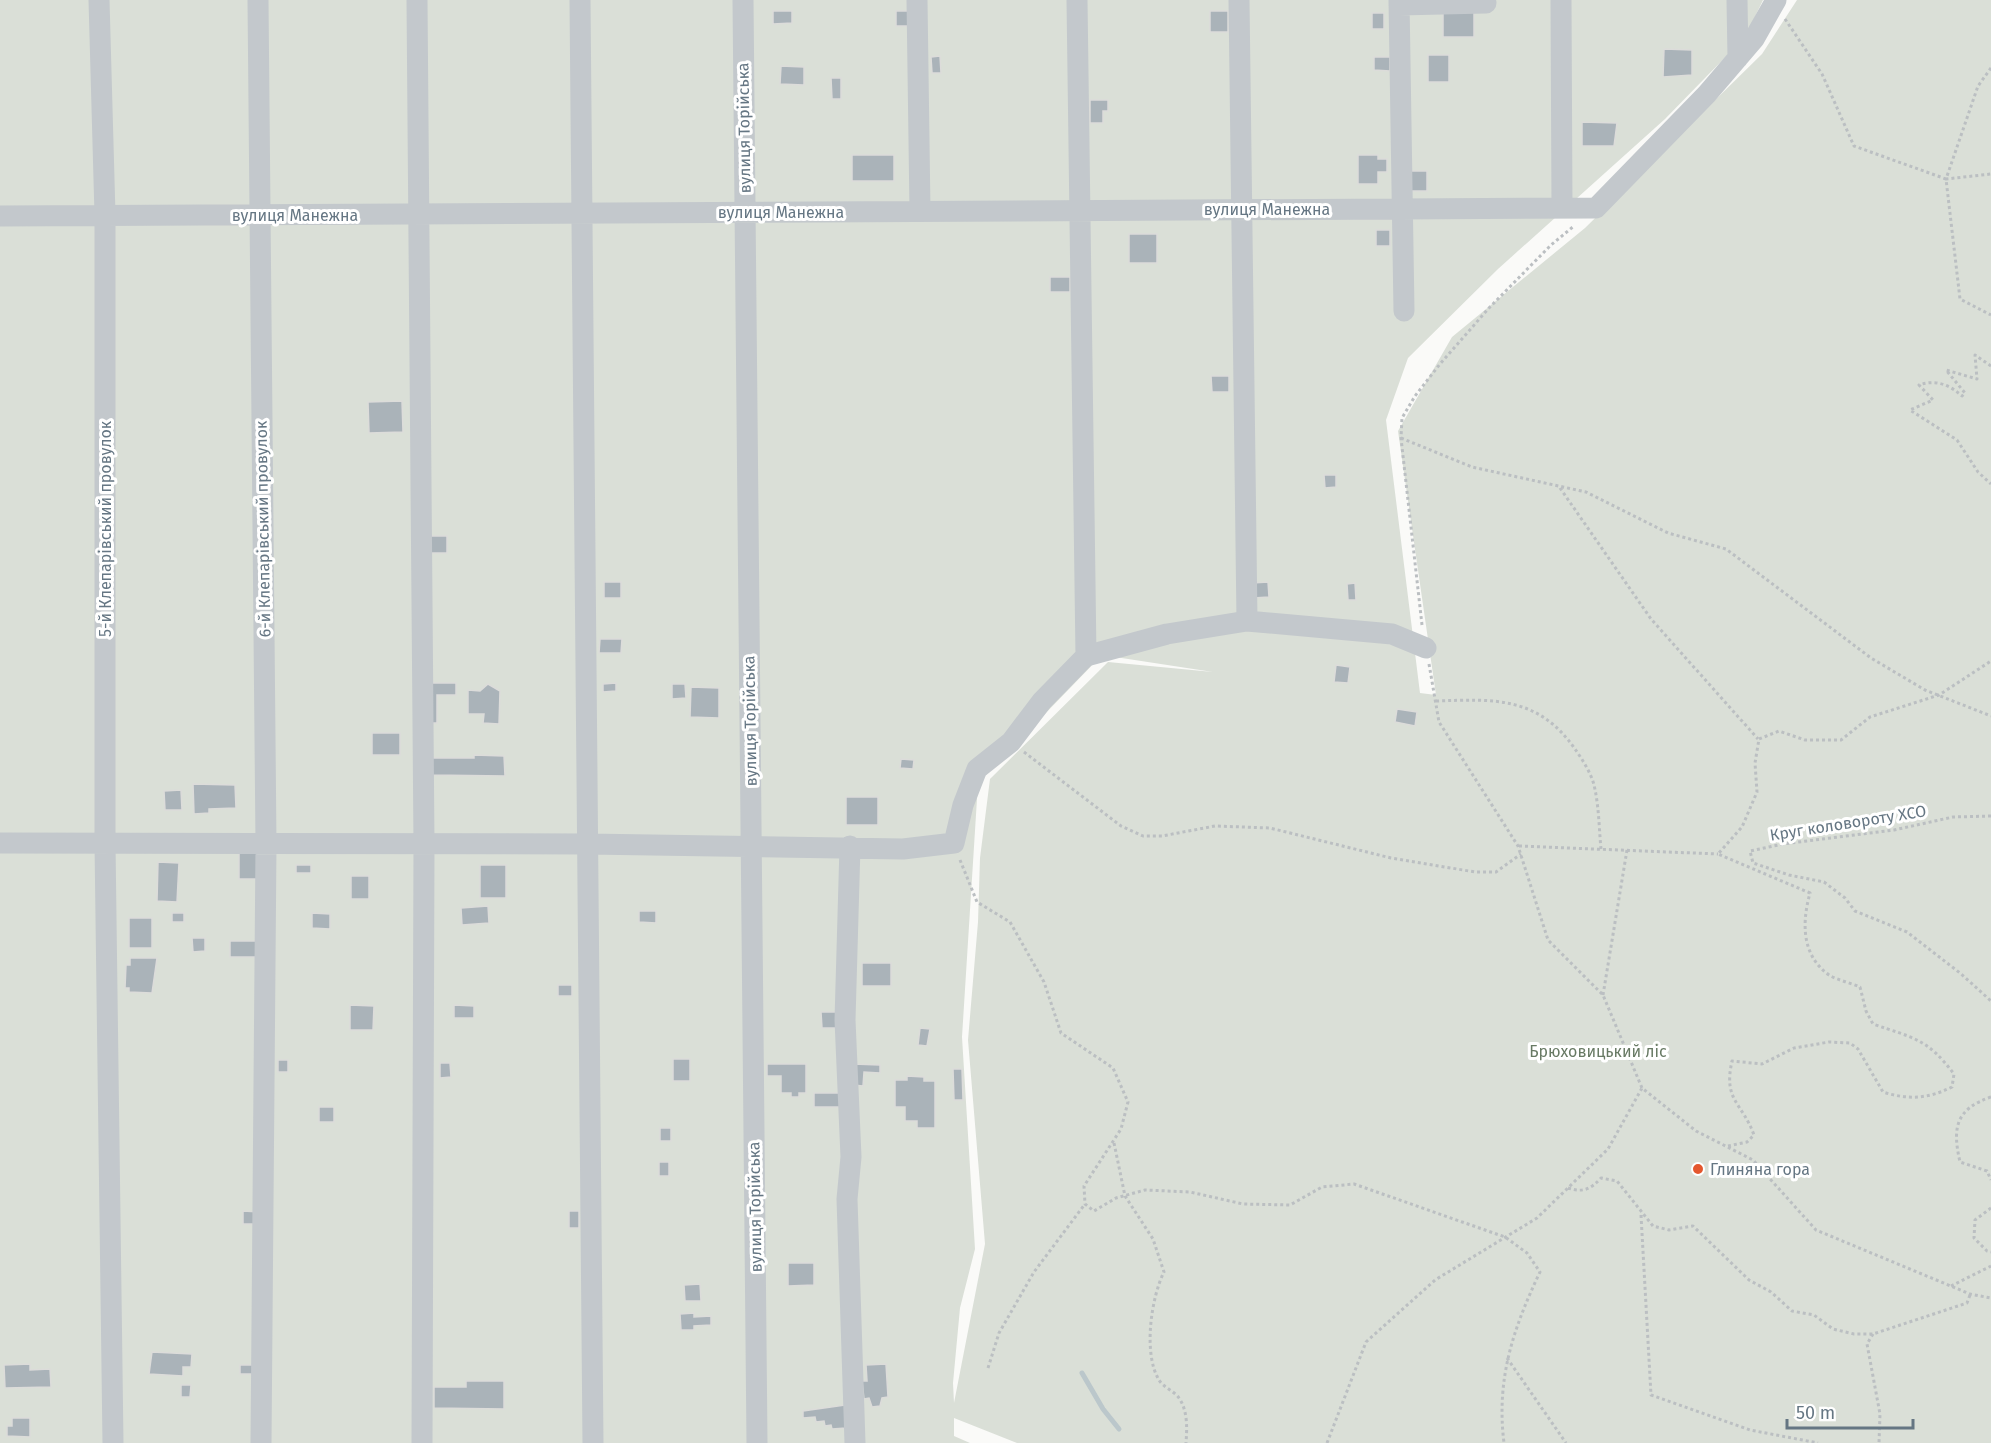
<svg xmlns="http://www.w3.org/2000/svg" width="1991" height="1443" font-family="'Fira Sans',sans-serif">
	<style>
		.green { fill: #dadfd7; fill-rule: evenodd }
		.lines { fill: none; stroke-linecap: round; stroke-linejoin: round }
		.stream { stroke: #bbc7cb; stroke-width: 5 }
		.building { fill: #aab3b9; stroke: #dcdcda; stroke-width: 1.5 }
		.path { stroke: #bbbfc2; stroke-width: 3; stroke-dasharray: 3 3; stroke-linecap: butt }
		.minor { stroke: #c3c8cc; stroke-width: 21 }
		.poi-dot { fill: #e4572e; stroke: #fff; stroke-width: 2 }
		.labels { text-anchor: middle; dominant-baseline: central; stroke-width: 6; stroke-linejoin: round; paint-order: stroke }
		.street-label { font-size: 16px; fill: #657683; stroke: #fff }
		.park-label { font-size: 16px; fill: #687a64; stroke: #fff }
		.poi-label { font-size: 16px; fill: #657683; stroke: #fff; text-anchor: start }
	</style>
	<rect width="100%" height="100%" fill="#fafaf8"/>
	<!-- green -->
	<path class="green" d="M0,0H1763L1745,37L1665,119L1498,269L1408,358L1386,420L1420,693L1436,695L1398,431L1452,337L1585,228L1762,54L1797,0H1991V1443H1017L954,1418V1436L970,1443H0ZM1102,655L1213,672L1108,662L990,779L980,858L978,922L968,1040L985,1244L954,1403L953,1383L960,1308L975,1249L962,1037L978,783Z"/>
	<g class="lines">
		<!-- stream -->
		<path class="stream" d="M1082,1373L1103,1409L1119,1429"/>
	</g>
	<!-- building -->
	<path class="building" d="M1443,10H1474V37H1443Z
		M773,11H792V23L773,24Z
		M896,11H910V26H896Z
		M1210,11H1228V32H1210Z
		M1372,13H1384V29H1372Z
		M1664,49L1692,50V75L1663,77Z
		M1428,55H1449V82H1428Z
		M940,56L941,73H932L931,57Z
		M1374,57H1390V71L1374,70Z
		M781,66L804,67V85L780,84Z
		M831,78H841V99H832Z
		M1090,100H1108V111H1103V123H1090Z
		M1582,122L1617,123L1614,146H1582Z
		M852,155H894V181H852Z
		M1358,155H1378V159H1387V172H1378V184H1358Z
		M1407,171H1427V191H1408Z
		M1376,230H1390V246H1376Z
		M1129,234H1157V263H1129Z
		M1050,277H1070V292H1050Z
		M1211,376H1229V392H1212Z
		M402,401L403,432L369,433L368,402Z
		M1324,475H1336V487L1325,488Z
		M428,536H447V553H428Z
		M604,582H621V598H604Z
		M1268,582L1269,597L1253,598L1252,583Z
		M1355,583L1356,600H1348L1347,584Z
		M600,639H622L621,653H599Z
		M1336,665L1350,667L1348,683L1334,682Z
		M432,683H456V695H437V723H429Z
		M616,683V691L603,692V684Z
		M488,684L500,691L499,724L483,723L484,714H468V690L480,691Z
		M672,684H685L686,698L672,699Z
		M691,687L719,688V718L690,717Z
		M1397,709L1417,712L1415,726L1395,722Z
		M372,733H400V755H372Z
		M474,755L504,756L505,776L432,775V758H474Z
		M901,759L914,760L913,769L900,768Z
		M193,784L235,785L236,808L209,809V813L194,814Z
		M181,790L182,810H165L164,791Z
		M846,797H878V825H846Z
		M239,853H257V879H239Z
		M158,862L179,863L177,902L157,901Z
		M296,865H311V873H296Z
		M480,865H506V898H480Z
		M351,876H369V899H351Z
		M488,906L489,923L462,925L461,908Z
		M639,911H656V923L639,922Z
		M172,913H184V922H172Z
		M312,913L330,914V929L312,928Z
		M129,918H152V948H129Z
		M192,938H205V951L193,952Z
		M230,941H257V957H230Z
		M130,958H157L152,993L129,992V988H125L126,965H130Z
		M862,963H891V986H862Z
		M558,985H572V996H558Z
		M350,1005L374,1006L373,1030H350Z
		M454,1005L474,1006V1018H454Z
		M821,1012H837V1028H822Z
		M920,1028L930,1029L927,1046L918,1045Z
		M673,1059H690V1081H673Z
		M278,1060H288V1072H278Z
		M440,1063H450L451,1077L440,1078Z
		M767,1064H806V1093H799V1097H791V1093H781V1076H767Z
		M853,1064L880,1065V1073L864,1072L863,1086L853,1085Z
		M953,1069H962L963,1100H954Z
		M907,1076L924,1077V1081H935V1128H917V1121H905V1107H895V1080H907Z
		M814,1093H840V1107H814Z
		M319,1107H334V1122H319Z
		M660,1128H671V1141H660Z
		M659,1162H669V1176H659Z
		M243,1211L258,1212L257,1224H243Z
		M569,1211H579V1228H569Z
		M788,1263H814V1285L788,1286Z
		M700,1284L701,1301H685L684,1285Z
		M694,1313V1317L711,1316V1325L694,1326V1330H681L680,1314Z
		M152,1352L192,1354L191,1367H183V1376L149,1374Z
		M30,1364V1370L50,1369L51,1387L5,1388L4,1365Z
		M886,1364L888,1397L882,1398L880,1406L872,1407L869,1398L864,1399L862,1381H867L866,1365Z
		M240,1365H257V1374H240Z
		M466,1381H504V1409L434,1408V1387H466Z
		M181,1385H191L190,1397H181Z
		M845,1405L846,1428L832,1429L831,1425L825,1426L824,1421L816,1422L815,1417L803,1418V1411Z
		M12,1418H30V1437L7,1436V1426H12Z"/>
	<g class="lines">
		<!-- path -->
		<path class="path" d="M1785,19L1822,74L1854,146L1946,179L1960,299L1991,315
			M1991,68L1978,86L1946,179L1991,174
			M1991,366L1975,355L1977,379L1946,370L1965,393L1962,396C1950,385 1936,379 1919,385L1933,400L1910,410L1957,440L1978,472L1991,484
			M1401,438L1472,467L1586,492L1668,533L1726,549L1871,658L1925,690L1991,716
			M1560,488L1651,619L1758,739
			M1422,625L1401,438L1402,418L1415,396L1440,364L1489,308L1551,245L1574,226
			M1429,664L1439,722L1518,846L1548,940L1603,995L1642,1088L1696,1131L1753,1160L1816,1230L1970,1294L1991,1298
			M1436,701C1494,699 1538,696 1575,749C1582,759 1591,773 1594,785C1599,806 1599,828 1601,849
			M1024,752L1121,826L1143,836H1162L1215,826L1270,828L1391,858L1475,872H1496L1521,854
			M1991,816L1953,817L1894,830L1783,844L1750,851L1753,863L1789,875L1824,882L1845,898L1855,911L1907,932L1960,973L1991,1001
			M1519,846L1718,854
			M960,860L977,902L1010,922L1044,982L1061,1033L1113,1068L1128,1102L1121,1129L1084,1186L1085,1204L1094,1211L1116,1198L1145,1190L1190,1192L1243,1204L1290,1205L1322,1187L1354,1184L1505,1237L1527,1253L1540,1272C1513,1329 1496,1379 1504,1443
			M1603,995L1627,850
			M1991,1097C1956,1109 1952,1127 1960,1162L1987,1171L1991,1180
			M1114,1143L1125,1196L1153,1239L1164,1272C1151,1298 1143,1354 1159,1380C1163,1387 1174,1391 1179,1398C1188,1411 1187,1429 1186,1443
			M1728,1146L1747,1142L1754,1135C1742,1102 1723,1101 1732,1061L1762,1064L1794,1048L1829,1042L1850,1043L1858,1049L1883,1092C1908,1100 1928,1099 1952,1087L1954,1074C1927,1038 1913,1038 1873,1024L1866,1011L1860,987C1851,983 1837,980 1829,975C1801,955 1802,922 1810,893L1718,854L1742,827L1757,792L1755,763L1759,739L1779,731L1805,740H1841L1870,717L1939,695L1991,661
			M1568,1188C1583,1193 1591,1189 1601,1178L1617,1181L1653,1226L1669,1230L1693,1226L1749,1280L1771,1292L1792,1311L1814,1315L1833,1329L1854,1334H1873L1967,1303L1970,1295
			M1991,1208L1975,1220L1974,1238L1987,1251L1991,1252
			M1641,1215L1651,1395L1750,1430L1818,1443
			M1951,1286L1991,1266
			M1873,1334L1867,1344L1880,1414L1879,1443
			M1507,1358L1566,1443
			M988,1368L999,1333L1034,1272L1085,1204
			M1327,1443L1366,1342L1435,1280L1537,1218L1608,1149L1642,1088"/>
		<!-- minor -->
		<path class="minor" d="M99,0L105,215V843L113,1443
			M258,0L266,844L261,1443
			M417,0L424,844L422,1443
			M580,0L593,1443
			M743,0L757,1443
			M917,0L920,211
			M1077,0L1086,656
			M1239,0L1247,621
			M1399,0L1404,311
			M1561,0L1562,208
			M1737,0L1738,58
			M1399,5L1486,3
			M0,216L1596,208L1707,94L1754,39L1776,0
			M0,843L588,844L903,849L954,843L963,805L977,769L1011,742L1042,701L1086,656L1167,634L1247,621L1392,634L1426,648
			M850,846L845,1020L851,1157L847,1199L855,1443"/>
	</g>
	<!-- markers -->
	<circle class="poi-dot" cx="1698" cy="1169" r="6"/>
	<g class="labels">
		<!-- street labels -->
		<g class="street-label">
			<text transform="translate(744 128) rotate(-91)">вулиця Торійська</text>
			<text x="1267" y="209">вулиця Манежна</text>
			<text x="781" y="212">вулиця Манежна</text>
			<text x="295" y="215">вулиця Манежна</text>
			<text transform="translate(105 529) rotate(-90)">5-й Клепарівський провулок</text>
			<text transform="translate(263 529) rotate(-91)">6-й Клепарівський провулок</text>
			<text transform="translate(750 721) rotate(-91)">вулиця Торійська</text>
			<text transform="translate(1848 823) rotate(-9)">Круг коловороту ХСО</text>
			<text transform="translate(755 1207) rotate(-91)">вулиця Торійська</text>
		</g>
		<!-- park labels -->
		<g class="park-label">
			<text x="1598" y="1051">Брюховицький ліс</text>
		</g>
		<!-- poi labels -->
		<g class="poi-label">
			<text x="1710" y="1169">Глиняна гора</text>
		</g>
	</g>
	<!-- scale -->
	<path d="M1787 1419v9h126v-9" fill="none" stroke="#657683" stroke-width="3"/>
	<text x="1796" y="1419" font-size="18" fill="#657683" stroke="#ffffff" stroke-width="4.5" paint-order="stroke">50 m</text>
</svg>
